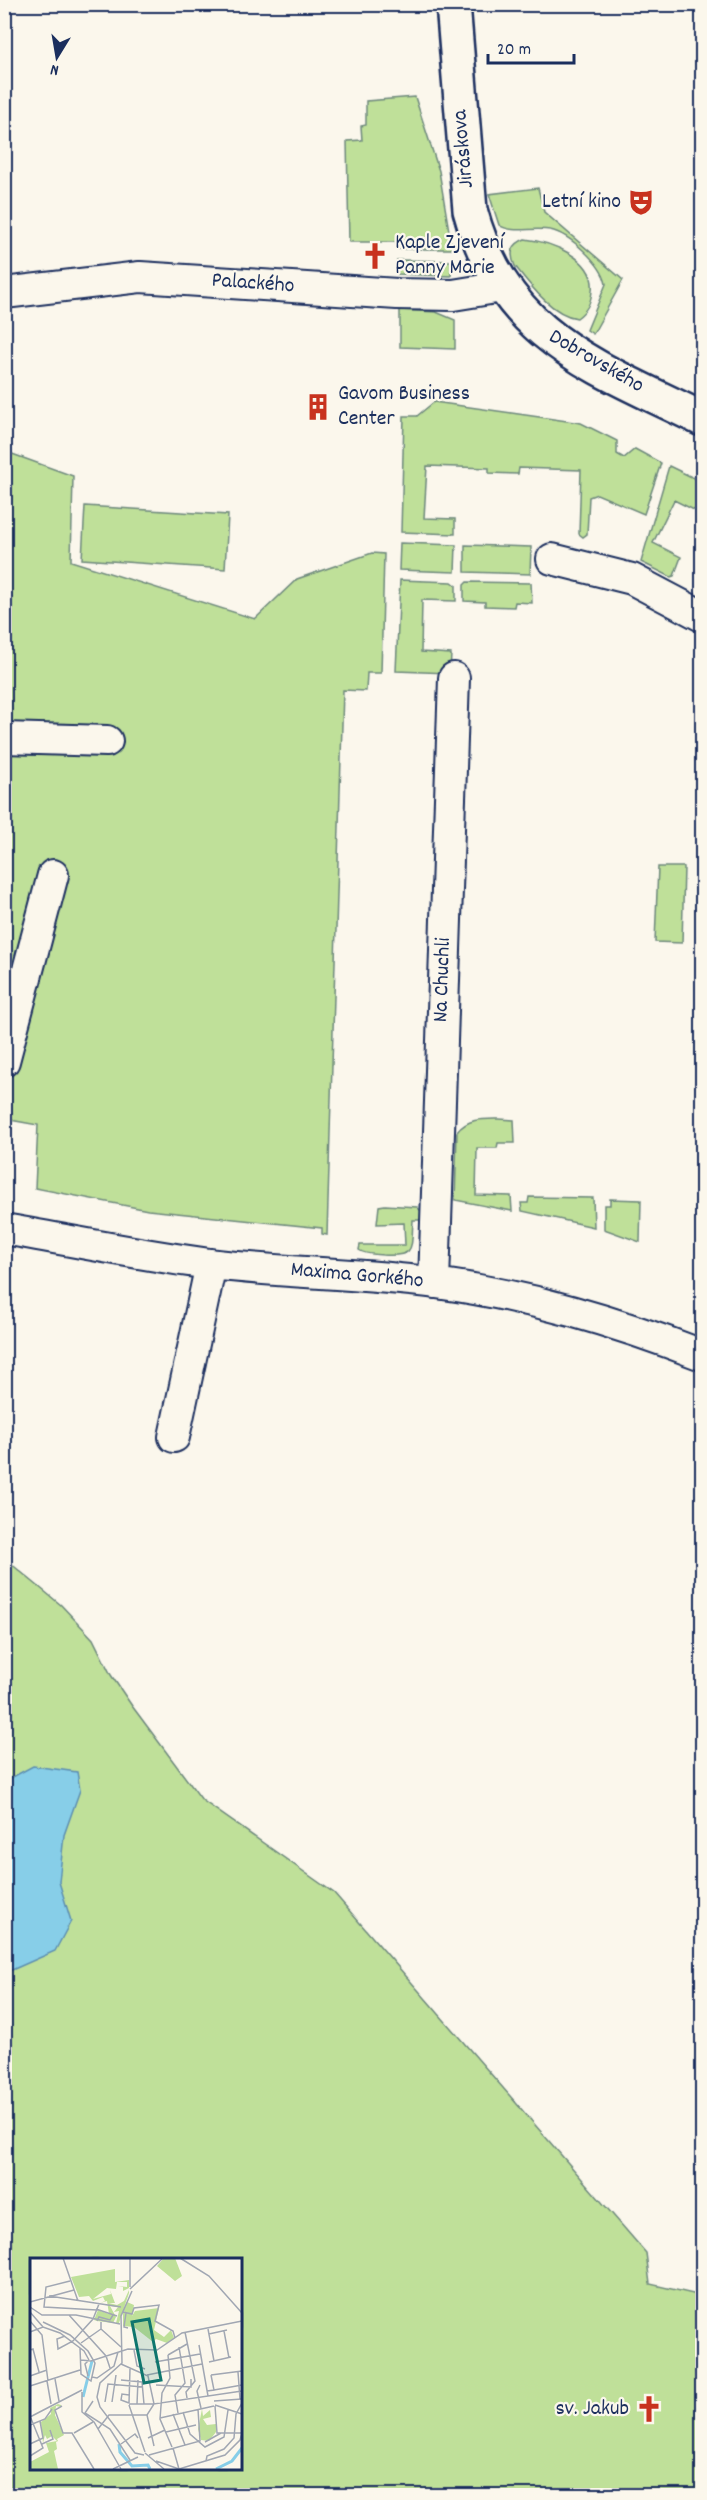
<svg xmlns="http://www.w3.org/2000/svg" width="707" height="2500" font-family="Dekko,sans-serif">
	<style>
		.green { fill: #bfe099; stroke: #6d887c; stroke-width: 1.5; fill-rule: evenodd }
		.water { fill: #87cee8; stroke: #5c8eb1; stroke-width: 1.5 }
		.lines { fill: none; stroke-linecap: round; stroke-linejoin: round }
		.minor-casing { stroke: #1b2f5e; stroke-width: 34 }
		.major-casing { stroke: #1b2f5e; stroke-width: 38 }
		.minor { stroke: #fbf7ec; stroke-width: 30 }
		.major { stroke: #fbf7ec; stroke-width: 33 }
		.labels { text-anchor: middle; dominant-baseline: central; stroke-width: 4.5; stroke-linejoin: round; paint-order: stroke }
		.street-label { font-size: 22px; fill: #1b2f5e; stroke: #fbf7ec }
		.poi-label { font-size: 22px; fill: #1b2f5e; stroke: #fbf7ec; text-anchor: end }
		.inset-river { fill: none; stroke: #87cee8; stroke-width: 3 }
		.inset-road { fill: none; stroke: #a1a7b3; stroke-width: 1.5 }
		.view { fill: #0f766e; fill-opacity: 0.15; stroke: #0f766e; stroke-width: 3 }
		.inset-edge { fill: none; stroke: #1b2f5e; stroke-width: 3 }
	</style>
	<rect width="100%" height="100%" fill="#fbf7ec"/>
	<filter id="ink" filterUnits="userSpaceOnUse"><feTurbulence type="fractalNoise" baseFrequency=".0167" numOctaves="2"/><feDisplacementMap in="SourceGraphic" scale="12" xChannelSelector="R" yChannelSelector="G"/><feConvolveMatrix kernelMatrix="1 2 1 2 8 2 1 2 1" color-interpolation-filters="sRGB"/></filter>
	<g filter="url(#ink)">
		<!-- green -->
		<path class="green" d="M415,97L439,171L452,249H397L396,242H349L347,141L362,140L361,126L366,125V101Z
			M538,188L544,212L623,280L593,334L587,330L606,284C602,264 570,234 550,230C533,227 511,234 499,225L489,194Z
			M525,239C551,242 596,258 592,291C591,303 587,311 577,318C552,315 530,285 515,266C509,253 512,244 525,239Z
			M397,260L451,261V276L397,274Z
			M400,310L436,312L455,320V349L400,347Z
			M434,402L581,423L617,441V454L624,458L635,449L661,463L644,514L597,494L589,497L587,534L583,537L579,534L581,470L519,468L518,474L489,473V468L427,466L424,518L455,519V534L401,532L404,416H417Z
			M4,451L73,476L71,561L255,619L297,579L372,553L384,554L381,673H367L366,691L343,690L327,1235L322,1234V1228L148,1210L35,1188L38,1125L5,1119Z
			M669,466L702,482V514L674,500L653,543L681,557L674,576L671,577L641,562Z
			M85,506L228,515L225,569L82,559Z
			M400,543L456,545L455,572L399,570Z
			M465,545L531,547L530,574L465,572Z
			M400,580L452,582L456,585V601L422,600L421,652L451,654L450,673L396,671Z
			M467,582L531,583L532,603L515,602L514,607L485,606V602L464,601V585Z
			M658,867H684L682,943L655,942Z
			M499,1119L514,1120L515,1143H498L497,1148H477L476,1195L511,1196L512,1211L455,1200L457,1132C468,1118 483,1119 499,1119Z
			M529,1197L593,1198L594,1227L522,1211L521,1203H528Z
			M610,1199L641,1200L640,1242L604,1229V1205H610Z
			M385,1205L417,1207L422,1212V1220H413C411,1249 416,1257 383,1255C375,1254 366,1255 359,1250L360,1245H405L404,1223L377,1224L379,1206Z
			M4,1558L61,1605L93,1639L111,1675L132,1706L202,1800L334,1893L646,2253L650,2284L702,2296V2495H5ZM32,2260H240V2468H32Z"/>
		<!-- water -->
		<path class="water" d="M33,1766L77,1772L80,1790L64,1835L59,1882L71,1921L55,1951L5,1973V1781Z"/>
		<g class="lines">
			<defs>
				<path id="minor" d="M4,293L140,277L397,294L453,295L502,287
					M552,559L632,579L702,616
					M4,738L107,741
					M4,1061L53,875
					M4,1229C73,1241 141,1255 210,1264C285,1273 361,1273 436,1283C530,1296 614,1321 702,1355
					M434,1283L454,678
					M174,1437L211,1264"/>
				<path id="major" d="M453,4L470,210C505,339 594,365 702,419"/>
			</defs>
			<!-- minor casing -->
			<use href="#minor" class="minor-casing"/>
			<!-- major casing -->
			<use href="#major" class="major-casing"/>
			<!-- minor -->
			<use href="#minor" class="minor"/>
			<!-- major -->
			<use href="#major" class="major"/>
		</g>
	</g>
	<!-- icons -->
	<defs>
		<symbol id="theatre-bare" viewBox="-9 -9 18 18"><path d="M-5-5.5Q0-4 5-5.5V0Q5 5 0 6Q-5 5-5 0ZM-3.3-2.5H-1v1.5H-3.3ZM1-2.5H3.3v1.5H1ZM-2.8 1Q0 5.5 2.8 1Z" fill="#c8321e" stroke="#fbf7ec" stroke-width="2.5" paint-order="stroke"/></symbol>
		<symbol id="church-bare" viewBox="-9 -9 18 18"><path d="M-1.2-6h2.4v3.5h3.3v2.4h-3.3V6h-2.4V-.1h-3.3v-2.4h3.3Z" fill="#c8321e" stroke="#fbf7ec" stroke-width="2.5" paint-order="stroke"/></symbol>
		<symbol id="building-bare" viewBox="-9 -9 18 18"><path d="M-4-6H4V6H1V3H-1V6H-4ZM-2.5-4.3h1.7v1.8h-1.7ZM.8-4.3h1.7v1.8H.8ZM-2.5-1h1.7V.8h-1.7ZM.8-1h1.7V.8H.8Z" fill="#c8321e" stroke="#fbf7ec" stroke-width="2.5" paint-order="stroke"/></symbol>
	</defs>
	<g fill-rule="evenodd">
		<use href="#theatre-bare" x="622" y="183" width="38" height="38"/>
		<use href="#church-bare" x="356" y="237" width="38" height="38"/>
		<use href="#building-bare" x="299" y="388" width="38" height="38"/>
		<use href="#church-bare" x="630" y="2390" width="38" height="38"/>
	</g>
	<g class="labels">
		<!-- street labels -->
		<g class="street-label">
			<text transform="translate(464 149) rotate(-95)">Jiráskova</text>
			<text transform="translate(253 284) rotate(4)">Palackého</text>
			<text transform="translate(596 362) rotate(30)">Dobrovského</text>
			<text transform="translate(443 980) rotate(-88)">Na Chuchli</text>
			<text transform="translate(357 1276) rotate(5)">Maxima Gorkého</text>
		</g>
		<!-- poi labels -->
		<g class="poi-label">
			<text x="621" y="202">Letní kino</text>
			<text x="395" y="243" text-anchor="start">Kaple Zjevení<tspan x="395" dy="25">Panny Marie</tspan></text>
			<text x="338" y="394" text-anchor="start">Gavom Business<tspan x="338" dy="25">Center</tspan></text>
			<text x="629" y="2409">sv. Jakub</text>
		</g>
	</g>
	<!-- overview -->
	<g transform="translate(30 2258)">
		<rect width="212" height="212" fill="#fbf7ec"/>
		<path d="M134,0H145L152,18L145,23L127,8ZM85,11V24L99,22V30L93,33V29L88,28L97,29V24H87L86,31L77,30L63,41L81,36L80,32L85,45H79L87,47L94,43L99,32V35L89,65H86L89,53L84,54L88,49L80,48L86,59L83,65L67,63L64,62L68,52L79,56L77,43L70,45L75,43L73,39L63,43L59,38L49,39L41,19ZM97,44L104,47L102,58L105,53L129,50L124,72L134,79L141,72L144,80L137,85L126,81L123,84L104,69L93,68V74V55H97L93,53ZM28,146L31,147V149L26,148L25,157L34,177L27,181L28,183L26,184L27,191L24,193L28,211H0V204L19,194L16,185L27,183L22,178L17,181L15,177L13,185L11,164L21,156L20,150ZM172,151L173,158L180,152L181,159L173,161L177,167L186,166V174L179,183L171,182L168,171Z" fill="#bfe099"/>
		<path class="inset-river" d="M53,139L62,103M89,186L90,194L102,208L118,207L120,211M186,211L202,203L212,190"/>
		<path class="inset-road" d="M33,0L48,43M100,0V29M150,0L179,18L212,55M40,23L16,29L14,49L67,52M100,31L133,0M102,33L91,58L92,105L70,125L67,139L70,149L105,195L114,197M19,38L91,49M0,44L44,32M0,49L12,57H46L90,66M66,51L87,58M0,54L13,69M93,54L102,56L104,50L129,47L125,63L143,73L145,80M96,55L94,69L98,70M39,57L76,98L80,110M0,63L12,77L18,123M67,63L69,59L80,62L83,57M13,64L40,77L58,93L65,105L61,123L51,116L50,90M71,64V71L91,89M178,71L184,103M194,73L199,100M0,74L13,69L30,75L54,93L59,102M155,74L165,123L156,134L157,140M179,76L197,72M35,78L27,81L28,91L43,83L63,61L69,46M51,85L71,71M169,87L178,138M0,92L3,91L9,114M104,92L107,108L115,111M138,97L140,120L132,135L130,161L142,189M138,97L157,86M51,102L61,103L98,91L127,92L152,75L212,63M125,104L170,96M179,104L201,99M91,106L118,118L124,146L212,133M208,114L210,141M117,117L172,106M181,117L212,113M0,118L17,112M58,118L55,106L59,102M62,119L67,120L84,108L88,94M25,121L29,143M91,122L112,124L114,146M17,123L21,146M126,127L161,129V121M170,127L167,133L171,150M0,128L50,112M184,132L212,127M177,133L184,132L181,117M52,134V154L64,164L91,211M63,143L55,155L80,171L100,202M184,143L212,141M75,144L78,126L113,129M82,144L86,117M99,145L100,111M99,145L91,142L92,136L99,137M107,146L108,122M99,147L115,194M185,147L212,156M32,148L25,152L33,175H42L64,211M153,154L160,176L175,189L194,179L198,152M148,155L145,137L155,125L149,89M143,156L155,187M117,157L124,188M0,159L52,132M130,160L184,148M0,167L15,161L22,151M68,171L79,157H117L124,146H99M136,174L166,167M44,175L63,164M118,180L135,172M175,184L191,175M0,186L13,180L10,163M12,186L23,181L20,172M91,186L105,176L108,180M143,190L149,211M115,195L134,211M119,197L170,183L168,151M0,198L13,190L0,158M126,203L149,211M176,203L177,198L194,191L204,180L206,156L212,145M83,211L108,199M149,211L195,197L210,182L212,175H187L185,148"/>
		<path class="view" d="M119,61L131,122L114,125L102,64Z"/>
		<rect width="212" height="212" class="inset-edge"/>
	</g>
	<!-- margin -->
	<rect width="707" height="2500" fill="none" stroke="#fbf7ec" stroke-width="24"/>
	<rect x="12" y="12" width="683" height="2476" fill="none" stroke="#1b2f5e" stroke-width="2" filter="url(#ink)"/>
	<!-- north arrow -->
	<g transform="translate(57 57) rotate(191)" stroke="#fbf7ec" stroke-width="4.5" paint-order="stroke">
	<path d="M0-4.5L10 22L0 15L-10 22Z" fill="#1b2f5e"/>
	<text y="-9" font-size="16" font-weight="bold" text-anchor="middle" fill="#1b2f5e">N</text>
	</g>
	<!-- scale -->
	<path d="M488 54v9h86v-9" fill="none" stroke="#1b2f5e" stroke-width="3"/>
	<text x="497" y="54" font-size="18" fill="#1b2f5e" stroke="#fbf7ec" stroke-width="4.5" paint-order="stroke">20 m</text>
</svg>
